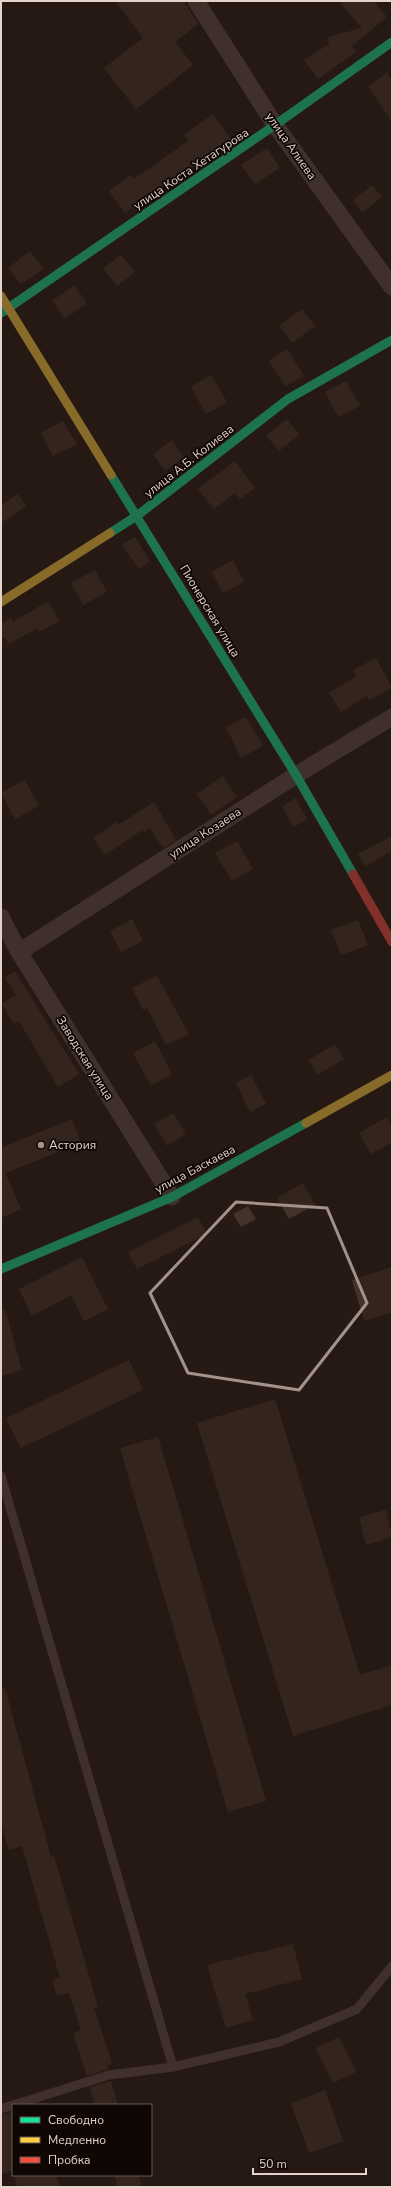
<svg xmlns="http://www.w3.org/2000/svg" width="393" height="2188" font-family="'Nunito Sans',sans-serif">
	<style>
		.building { fill: #43322a }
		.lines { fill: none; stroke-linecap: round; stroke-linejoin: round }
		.lane { stroke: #5d4d4b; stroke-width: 9 }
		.street { stroke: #5d4d4b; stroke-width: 17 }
		.fast { stroke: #16e098; stroke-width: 9 }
		.slow { stroke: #ffcf43; stroke-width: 9 }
		.jam { stroke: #f24e42; stroke-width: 9 }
		.marked { fill: none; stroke: #a2928b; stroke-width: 3; stroke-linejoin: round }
		.poi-dot { fill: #a2928b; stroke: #100603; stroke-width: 1.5 }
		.labels { text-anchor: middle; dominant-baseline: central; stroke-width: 3.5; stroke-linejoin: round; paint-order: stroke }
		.street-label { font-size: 12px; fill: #e4d2cb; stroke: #100603 }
		.poi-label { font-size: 12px; fill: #e4d2cb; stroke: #100603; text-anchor: start }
	</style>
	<rect width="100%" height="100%" fill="#271a14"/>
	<!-- building -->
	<path class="building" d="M115,1H184L198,24L175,42L193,65L136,109L104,68L143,38Z
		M339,1H373L387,17L352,46L356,52L318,79L304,60L329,44L328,37L362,28Z
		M387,73L392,81V123L368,86Z
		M213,114L231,139L125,213L109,191L130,175L134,179L188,141L184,135Z
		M267,148L280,168L255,184L241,165Z
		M372,185L382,197L362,213L353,200Z
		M30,251L44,269L21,284L8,268Z
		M121,255L135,272L117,286L103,268Z
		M74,285L87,303L65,319L52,301Z
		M302,309L315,326L292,343L279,326Z
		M287,349L304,376L285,386L269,361Z
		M211,375L227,402L206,414L191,387Z
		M346,381L360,406L338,417L325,392Z
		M287,419L299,435L279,451L266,435Z
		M63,421L77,444L53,456L41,433Z
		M172,440L184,457L165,471L153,454Z
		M235,461L255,488L240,499L235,493L214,509L198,489Z
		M18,494L26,506L1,523V505Z
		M135,537L150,561L139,569L122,545Z
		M233,560L244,582L223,593L212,572Z
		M95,570L107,592L83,605L71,583Z
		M48,601L59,621L39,632L37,628L9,644L5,637L1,639V624L11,618L13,622Z
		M376,658L392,688L369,700L367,696L341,712L329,693L357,676L353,670Z
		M246,717L263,746L241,758L226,727Z
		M223,776L237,797L211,815L197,794Z
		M25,780L39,806L15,819L1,793Z
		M295,798L307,819L294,827L282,807Z
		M154,802L176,840L163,848L150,828L144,832L142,830L105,855L93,838L116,822L118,825Z
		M392,836V851L365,866L358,854Z
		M237,841L253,869L232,881L215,853Z
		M132,919L143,941L121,952L110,931Z
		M358,920L368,945L341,955L331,930Z
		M15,971L79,1074L58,1087L19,1021L14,1024L2,1004L16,995L5,978Z
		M157,976L189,1034L166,1045L147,1008L143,1010L132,988Z
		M155,1041L172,1074L151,1086L133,1053Z
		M335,1044L344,1059L317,1075L309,1060Z
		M251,1075L266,1104L250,1112L236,1083Z
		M173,1113L186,1134L167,1146L154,1124Z
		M387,1117L392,1126V1142L371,1154L359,1133Z
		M72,1119L81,1143L5,1173L21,1209L1,1218V1148Z
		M303,1183L315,1205L289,1219L277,1198Z
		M248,1206L256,1219L241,1227L233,1214Z
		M198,1217L207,1234L137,1269L128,1252Z
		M82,1257L108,1309L84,1321L71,1295L32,1316L19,1289Z
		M392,1267V1312L364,1321L352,1280Z
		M5,1309L22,1370L1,1376V1310Z
		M129,1360L143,1390L21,1448L6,1418Z
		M275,1399L360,1675L392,1665V1705L293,1736L197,1423Z
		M158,1437L266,1801L228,1812L120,1448Z
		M386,1510L392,1537L366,1545L359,1517Z
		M1,1688H5L51,1857L54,1856L98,2007L94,2008L112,2063L107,2065L108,2069L87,2076L73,2033L81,2030L69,1993L57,1996L52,1980L60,1978L22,1846L9,1850L1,1823Z
		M293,1944L302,1979L245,1994L253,2020L226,2028L207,1965Z
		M339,2037L356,2072L333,2083L316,2048Z
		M111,2081L118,2105H94L90,2087Z
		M325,2090L343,2141L309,2153L291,2103Z
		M13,2112V2170L1,2174V2115Z
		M14,2175H56L60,2187H17Z
		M114,2175H138L142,2187H118Z"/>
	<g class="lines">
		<!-- lane -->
		<path class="lane" d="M1,1476L173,2067
			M1,2109L109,2075L173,2067L279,2042L357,2009L392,1966"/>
		<!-- street -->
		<path class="street" d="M196,1L275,125L392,287
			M1,917L19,952L172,1197
			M19,952L296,775L392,717"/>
		<!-- fast -->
		<path class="fast" d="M1,313L275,125L392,42
			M111,475L296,775L353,874
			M110,533L138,515L288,399L392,340
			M1,1269L172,1197L306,1123"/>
		<!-- slow -->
		<path class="slow" d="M1,296L111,475
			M1,602L110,533
			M306,1123L392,1075"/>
		<!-- jam -->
		<path class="jam" d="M353,874L392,942"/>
	</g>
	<!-- marked area -->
	<path d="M0 0H393V2188H0ZM236,1202L327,1208L367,1303L299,1390L188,1373L150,1293Z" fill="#271a14" fill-opacity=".55" fill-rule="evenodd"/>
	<path class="marked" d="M236,1202L327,1208L367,1303L299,1390L188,1373L150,1293Z"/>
	<!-- markers -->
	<circle class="poi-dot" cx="41" cy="1145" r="4"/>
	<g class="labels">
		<!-- street labels -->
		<g class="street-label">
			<text transform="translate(291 146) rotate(55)">улица Алиева</text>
			<text transform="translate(191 169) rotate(-34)">улица Коста Хетагурова</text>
			<text transform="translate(189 461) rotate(-38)">улица А.Б. Колиева</text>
			<text transform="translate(210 611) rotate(59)">Пионерская улица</text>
			<text transform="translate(205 833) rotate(-33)">улица Козаева</text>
			<text transform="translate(85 1058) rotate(58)">Заводская улица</text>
			<text transform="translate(195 1169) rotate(-28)">улица Баскаева</text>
		</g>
		<!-- poi labels -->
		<g class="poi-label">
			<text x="49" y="1145">Астория</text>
		</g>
	</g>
	<!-- border -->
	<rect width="393" height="2188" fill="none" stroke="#e4d2cb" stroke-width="4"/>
	<!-- legend -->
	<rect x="12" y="2104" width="140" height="72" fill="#100603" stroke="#655853"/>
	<rect x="20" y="2117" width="20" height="6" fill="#16e098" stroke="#655853"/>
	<text x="48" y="2124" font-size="12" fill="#e4d2cb">Свободно</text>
	<rect x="20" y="2137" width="20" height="6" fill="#ffcf43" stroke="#655853"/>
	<text x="48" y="2144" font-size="12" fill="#e4d2cb">Медленно</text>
	<rect x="20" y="2157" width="20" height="6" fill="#f24e42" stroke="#655853"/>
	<text x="48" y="2164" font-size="12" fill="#e4d2cb">Пробка</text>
	<!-- scale -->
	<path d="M253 2168v6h113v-6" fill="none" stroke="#e4d2cb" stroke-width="2"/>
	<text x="259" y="2168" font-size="12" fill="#e4d2cb" stroke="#100603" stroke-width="3" paint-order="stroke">50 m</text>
</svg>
